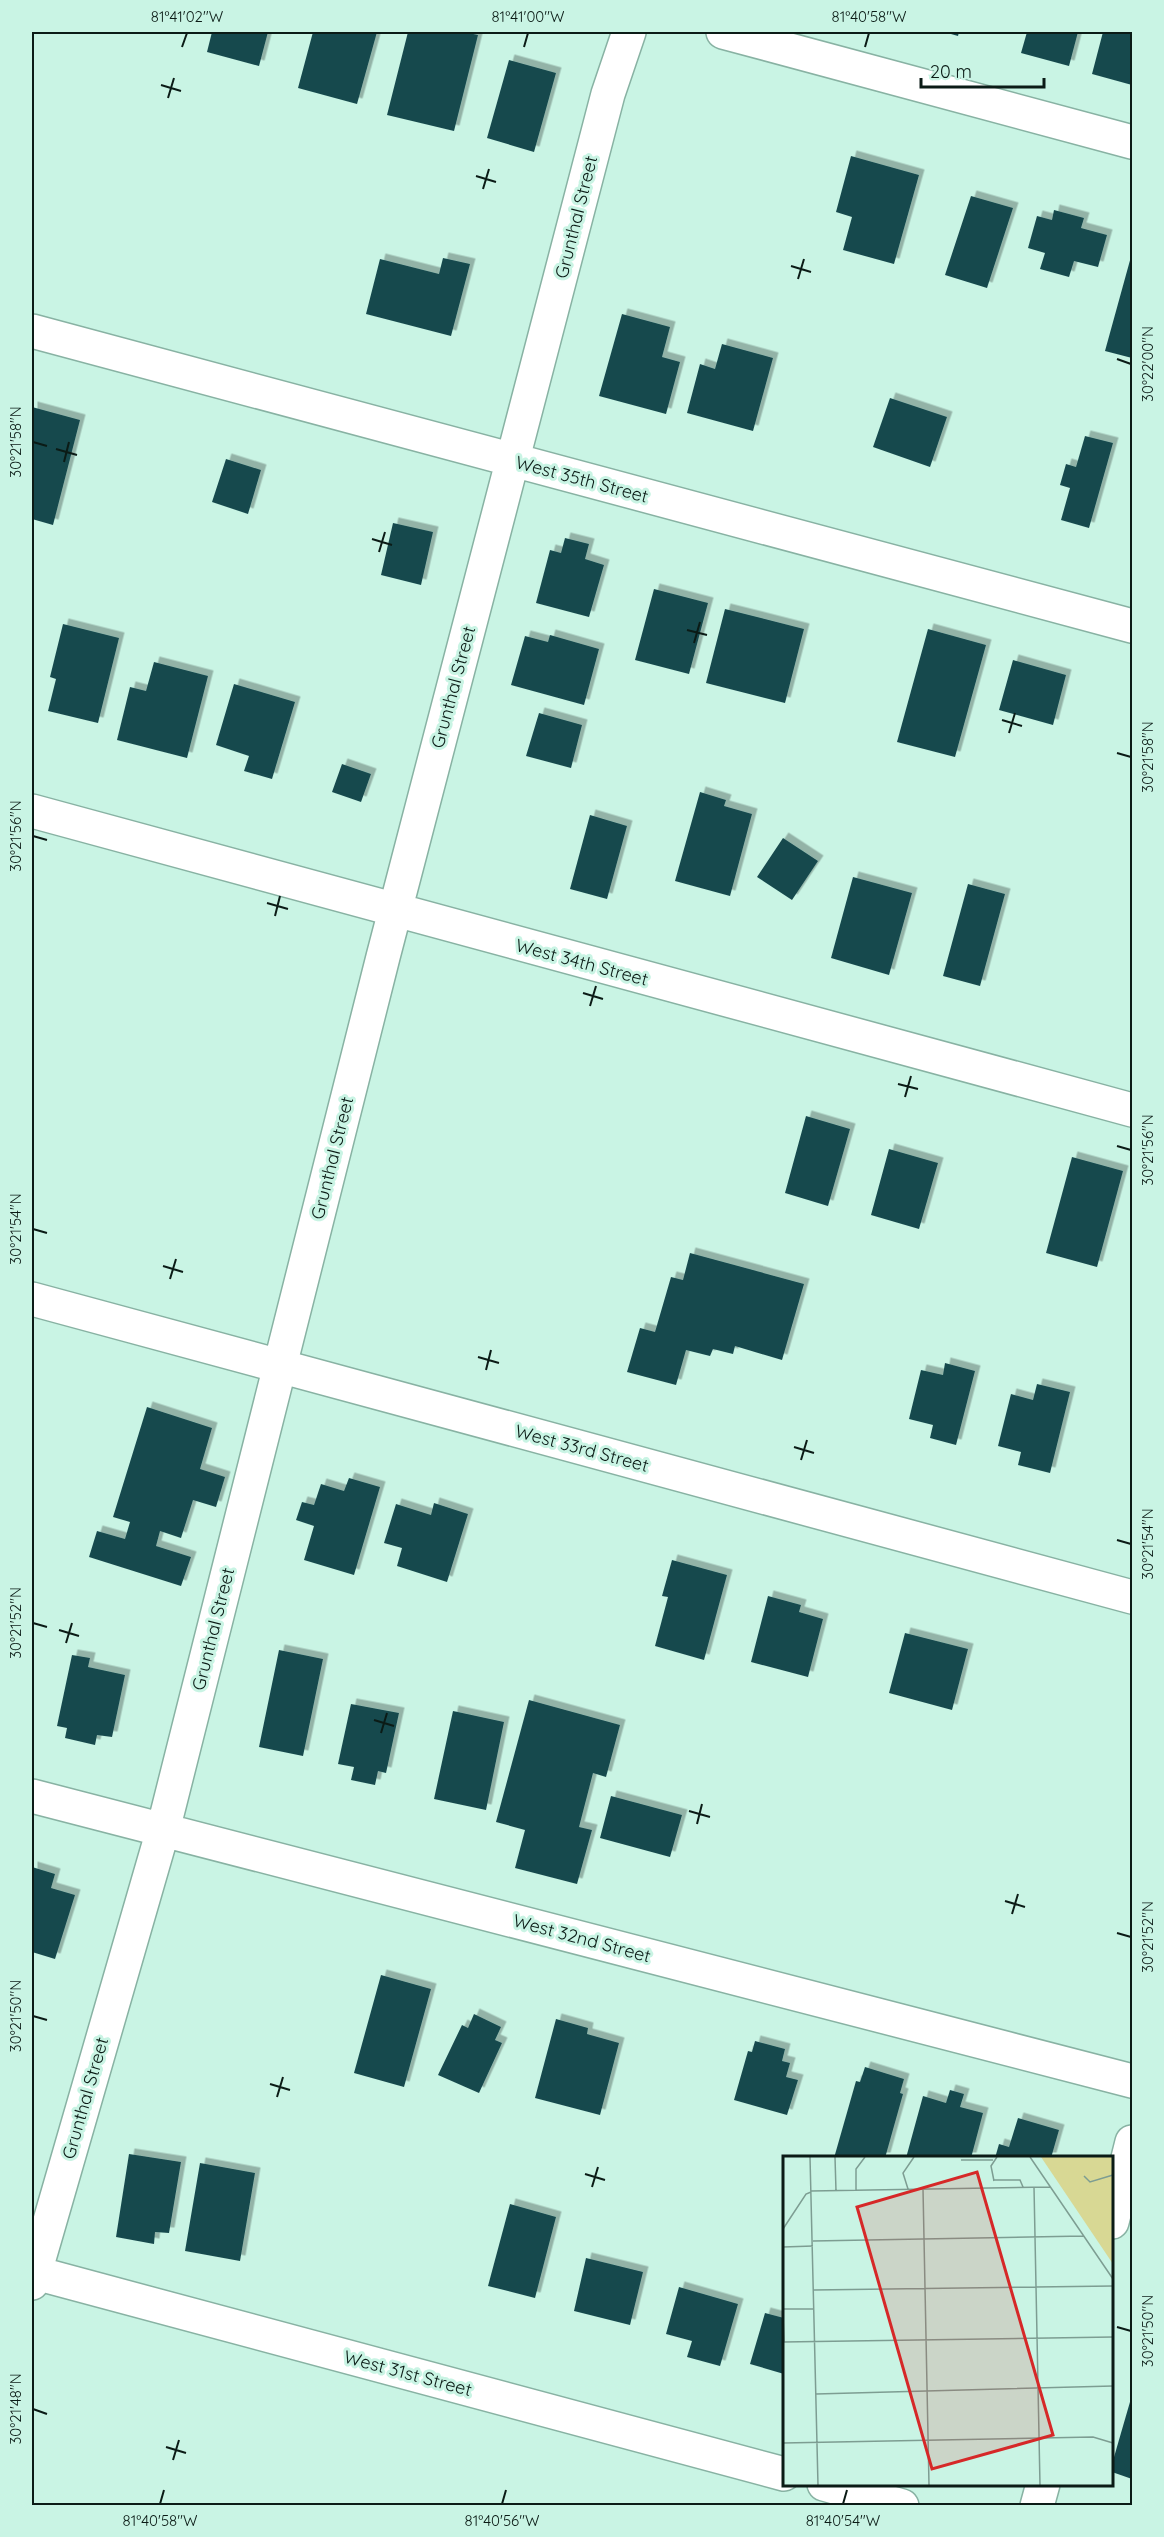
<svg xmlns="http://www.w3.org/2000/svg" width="1164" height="2537" font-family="Quicksand,sans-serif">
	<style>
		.building { fill: #184a4e; filter: url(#shadow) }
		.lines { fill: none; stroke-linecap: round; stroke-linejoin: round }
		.street-casing { stroke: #88b2a3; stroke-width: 36 }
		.secondary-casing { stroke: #88b2a3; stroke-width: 36 }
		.street { stroke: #fff; stroke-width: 33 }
		.secondary { stroke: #fff; stroke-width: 33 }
		.ticks { fill: none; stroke: #0b1b16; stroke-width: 2 }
		.labels { text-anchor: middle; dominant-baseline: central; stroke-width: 6; stroke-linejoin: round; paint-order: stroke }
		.street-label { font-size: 18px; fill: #0b1b16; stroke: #c9f4e4 }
		.inset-road { fill: none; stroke: #7d9d92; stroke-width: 1.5 }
		.view { fill: #d62828; fill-opacity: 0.15; stroke: #d62828; stroke-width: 3 }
		.inset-edge { fill: none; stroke: #0b1b16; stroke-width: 3 }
		.neatline { fill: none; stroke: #0b1b16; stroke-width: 2 }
		.ticks-label { font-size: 15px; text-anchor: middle; fill: #0b1b16 }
	</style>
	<defs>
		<filter id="shadow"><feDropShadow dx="5.5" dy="-5.5" stdDeviation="0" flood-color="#0004"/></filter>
	</defs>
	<rect width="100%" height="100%" fill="#c9f4e4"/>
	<!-- building -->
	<path class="building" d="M212,32H268L259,66L207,52Z
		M313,32H377L357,104L298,88Z
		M408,32H464L478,35L454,131L387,115Z
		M944,32H959L958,36Z
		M1027,32H1078L1069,66L1021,53Z
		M1103,32H1132V85L1092,74Z
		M509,60L556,73L534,152L487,138Z
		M851,156L919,175L894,264L843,250L852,217L836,212Z
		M971,196L1013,208L987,288L945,275Z
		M1054,210L1084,218L1081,228L1107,235L1098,267L1074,261L1069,277L1040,269L1045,253L1028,248L1037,216L1052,220Z
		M1132,253V358L1105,351Z
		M443,258L470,264L451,336L366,314L380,259L439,274Z
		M622,314L670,327L662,357L680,362L666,414L599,396Z
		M722,344L773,358L753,431L687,413L700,364L715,369Z
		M890,398L947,417L930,467L873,447Z
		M32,407L80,420L53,525L32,519Z
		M1085,436L1113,443L1089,528L1061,520L1070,488L1060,485L1066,464L1076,467Z
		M226,459L261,470L248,514L212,502Z
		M393,523L433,532L421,585L381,575Z
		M565,538L589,544L585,559L604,565L589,617L536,603L550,550L561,553Z
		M654,589L708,603L689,674L635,660Z
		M725,609L804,629L785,703L706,683Z
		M63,624L119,638L98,723L48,711L56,679L50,677Z
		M928,629L986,645L955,757L897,742Z
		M550,635L599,649L584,705L511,685L525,636L548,642Z
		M1013,660L1066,675L1053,725L999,710Z
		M154,662L208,676L187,758L117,740L130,687L146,691Z
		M234,684L295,702L272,779L244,771L249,756L216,745Z
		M539,713L582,725L571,768L526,756Z
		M342,764L371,774L361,802L332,792Z
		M700,792L726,800L724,806L752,814L730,896L675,881Z
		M590,815L627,826L607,899L570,889Z
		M783,838L818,861L792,900L757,877Z
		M853,877L912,893L889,975L831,958Z
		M968,884L1005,894L980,986L943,976Z
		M806,1116L850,1129L828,1206L785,1193Z
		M889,1149L938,1163L919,1229L871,1215Z
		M1072,1157L1123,1171L1097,1267L1046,1253Z
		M690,1253L804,1284L782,1360L735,1346L733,1354L713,1349L710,1356L686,1350L676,1385L627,1372L640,1328L655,1332L671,1277L683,1280Z
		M945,1363L975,1371L956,1445L930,1438L933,1425L909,1419L921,1370L943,1375Z
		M1037,1384L1070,1392L1050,1473L1018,1465L1021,1452L998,1446L1011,1394L1033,1400Z
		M147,1407L212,1428L200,1469L225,1477L216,1507L193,1500L181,1538L160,1531L156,1546L191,1557L181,1586L89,1557L97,1531L125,1539L130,1522L113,1517Z
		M349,1478L380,1487L354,1575L304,1560L314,1526L296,1520L302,1502L314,1505L321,1484L344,1491Z
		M434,1503L468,1514L447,1582L397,1566L402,1548L384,1543L396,1504L431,1515Z
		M672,1560L727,1575L704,1660L655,1646L668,1597L662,1596Z
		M768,1596L801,1605L799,1612L823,1619L808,1677L751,1662Z
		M905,1633L968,1649L952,1710L889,1693Z
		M279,1650L323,1659L303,1756L259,1747Z
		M72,1655L90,1658L88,1667L125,1675L112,1737L97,1735L95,1745L65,1738L67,1728L57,1726Z
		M529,1700L620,1725L606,1777L593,1773L579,1827L592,1830L577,1884L515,1868L525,1830L496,1822Z
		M351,1704L399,1713L386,1773L378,1771L375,1785L351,1780L354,1767L338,1764Z
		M453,1711L504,1722L486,1810L434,1799Z
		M611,1796L682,1815L670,1857L600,1838Z
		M32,1867L55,1874L51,1888L75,1895L55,1959L32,1952Z
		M381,1975L431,1989L404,2087L354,2073Z
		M474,2014L501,2027L495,2040L502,2043L479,2093L438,2075L462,2025L468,2028Z
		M556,2019L588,2028L587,2034L619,2043L600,2115L535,2098Z
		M755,2041L785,2049L782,2061L790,2063L786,2077L798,2080L787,2115L734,2100L748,2051L752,2052Z
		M865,2067L904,2079L900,2093L903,2094L885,2158H834L856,2081L860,2082Z
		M950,2090L964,2094L960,2107L983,2113L971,2158H906L923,2096L946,2103Z
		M1018,2118L1059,2130L1051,2158H995L999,2144L1009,2147Z
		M129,2154L181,2162L169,2233L155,2232L154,2244L116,2237Z
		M200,2163L255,2173L240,2261L185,2251Z
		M510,2204L556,2217L535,2298L488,2286Z
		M586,2258L643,2272L630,2325L574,2311Z
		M679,2287L738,2304L720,2366L687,2357L692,2341L666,2334Z
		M765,2313L784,2318V2374L750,2364Z
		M1132,2395V2479L1112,2472V2464Z"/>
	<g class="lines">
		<defs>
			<path id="street" d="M723,32L1132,142
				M32,331L1132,626
				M32,811L1132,1110
				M32,1796L1132,2081
				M1112,2222L1132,2142
				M32,2272L784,2474
				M32,2283L163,1830L383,957L608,94L629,32
				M824,2484L902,2506
				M1037,2506L1043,2484"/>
			<path id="secondary" d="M32,1299L1132,1597"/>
		</defs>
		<!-- street casing -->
		<use href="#street" class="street-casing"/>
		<!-- secondary casing -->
		<use href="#secondary" class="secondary-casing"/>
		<!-- street -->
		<use href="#street" class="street"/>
		<!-- secondary -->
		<use href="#secondary" class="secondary"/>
	</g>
	<!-- ticks -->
	<path class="ticks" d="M182,47L187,33M524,47L528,33M865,47L869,33M161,85L181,91M168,98L174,78M476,176L496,182M483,189L489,169M791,266L811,272M798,279L804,259M1117,359L1131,364M33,442L47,446M56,449L77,455M64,462L69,442M372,539L392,545M379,552L385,532M687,630L707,635M694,643L700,622M1002,720L1022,726M1009,733L1015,713M1117,753L1131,757M33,836L47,840M267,903L288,909M275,916L280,896M583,993L603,999M590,1006L596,986M898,1084L918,1089M905,1097L911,1076M1117,1146L1131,1150M33,1229L47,1233M163,1266L183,1272M170,1279L176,1259M478,1357L499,1363M486,1370L491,1350M794,1447L814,1453M801,1460L807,1440M1117,1540L1131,1544M33,1623L47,1627M59,1630L79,1636M66,1643L72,1623M374,1720L394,1726M381,1733L387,1713M689,1811L710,1817M697,1824L702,1804M1005,1901L1025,1907M1012,1914L1018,1894M1117,1933L1131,1937M33,2016L47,2020M270,2084L290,2090M277,2097L283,2077M585,2174L605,2180M592,2187L598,2167M1117,2327L1131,2331M33,2409L47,2414M166,2447L186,2453M173,2460L179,2440M160,2504L164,2490M502,2504L506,2490M843,2504L847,2490"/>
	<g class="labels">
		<!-- street labels -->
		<g class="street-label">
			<text transform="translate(576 217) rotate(-76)">Grunthal Street</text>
			<text transform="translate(582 479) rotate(15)">West 35th Street</text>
			<text transform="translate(453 687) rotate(-75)">Grunthal Street</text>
			<text transform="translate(582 962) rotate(15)">West 34th Street</text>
			<text transform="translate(332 1158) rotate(-76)">Grunthal Street</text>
			<text transform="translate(582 1448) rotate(15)">West 33rd Street</text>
			<text transform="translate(213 1629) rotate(-76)">Grunthal Street</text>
			<text transform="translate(582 1938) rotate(15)">West 32nd Street</text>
			<text transform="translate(85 2098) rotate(-74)">Grunthal Street</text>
			<text transform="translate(408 2373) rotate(15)">West 31st Street</text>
		</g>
	</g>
	<!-- overview -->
	<g transform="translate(783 2156)">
		<rect width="330" height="330" fill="#c9f4e4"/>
		<path d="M258,1H330V108Z" fill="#d8d894"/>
		<path class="inset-road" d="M27,1L35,329M52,1L53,35M247,1L330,123M178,4H210M301,20L307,26L330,19M210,24H237L240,31M211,25L208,10L214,1M251,31L257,329M125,33L120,17L131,1M140,33L146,329M73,34V13L82,1M28,35L267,31M0,73L23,38L28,36M30,85L301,80M0,91L30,90M0,109V159M31,134L330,130M1,153H31M0,160L1,186M0,186L330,181M33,238L330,230M0,287L310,281L330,287"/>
		<path class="view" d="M194,16L270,279L149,313L74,51Z"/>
		<rect width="330" height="330" class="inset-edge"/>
	</g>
	<!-- border -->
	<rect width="1164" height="2537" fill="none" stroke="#c9f4e4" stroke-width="66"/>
	<!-- scale -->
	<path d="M921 78v9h123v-9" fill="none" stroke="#0b1b16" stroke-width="3"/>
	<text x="930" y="78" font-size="18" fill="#0b1b16" stroke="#c9f4e4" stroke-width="4.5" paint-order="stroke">20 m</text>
	<rect x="33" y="33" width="1098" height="2471" class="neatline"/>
	<g class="ticks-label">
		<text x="187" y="22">81°41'02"W</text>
		<text x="528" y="22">81°41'00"W</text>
		<text x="869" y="22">81°40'58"W</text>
		<text transform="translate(1148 364) rotate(-90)" y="5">30°22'00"N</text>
		<text transform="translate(16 442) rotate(-90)" y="5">30°21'58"N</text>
		<text transform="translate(1148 757) rotate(-90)" y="5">30°21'58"N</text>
		<text transform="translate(16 836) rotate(-90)" y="5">30°21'56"N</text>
		<text transform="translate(1148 1150) rotate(-90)" y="5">30°21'56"N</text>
		<text transform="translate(16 1229) rotate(-90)" y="5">30°21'54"N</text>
		<text transform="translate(1148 1544) rotate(-90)" y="5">30°21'54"N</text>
		<text transform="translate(16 1623) rotate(-90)" y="5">30°21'52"N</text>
		<text transform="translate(1148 1937) rotate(-90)" y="5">30°21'52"N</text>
		<text transform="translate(16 2016) rotate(-90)" y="5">30°21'50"N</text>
		<text transform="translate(1148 2331) rotate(-90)" y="5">30°21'50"N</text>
		<text transform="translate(16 2409) rotate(-90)" y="5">30°21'48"N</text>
		<text x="160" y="2526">81°40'58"W</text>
		<text x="502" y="2526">81°40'56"W</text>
		<text x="843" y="2526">81°40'54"W</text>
	</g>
</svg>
